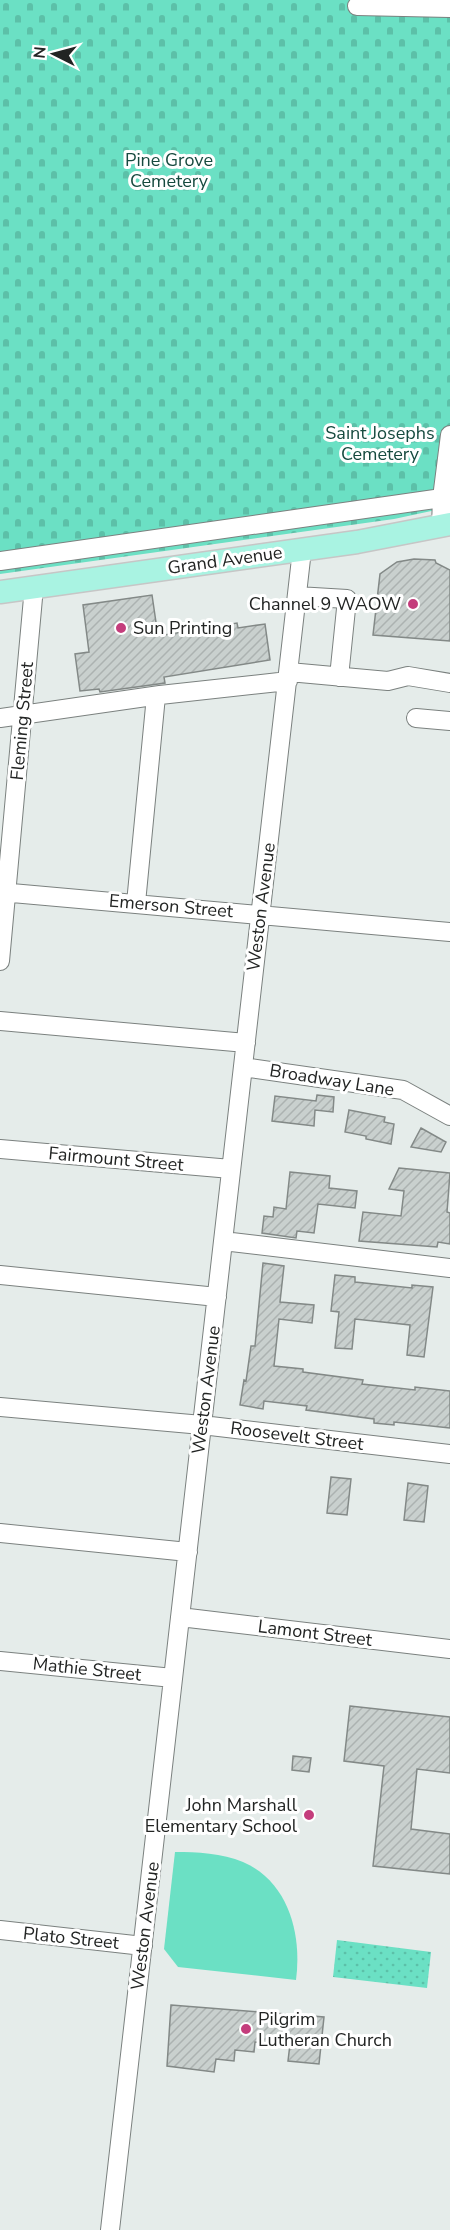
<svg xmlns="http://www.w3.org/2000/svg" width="450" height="2230" font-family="'Nunito Sans',sans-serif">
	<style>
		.grass { fill: #6be0c4 }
		.cemetery { fill: url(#cemetery-stones) }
		.park { fill: url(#park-dots) }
		.building { fill: url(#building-hatch); stroke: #838987; stroke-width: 1.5 }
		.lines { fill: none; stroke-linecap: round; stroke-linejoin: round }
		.minor-casing { stroke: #7b817f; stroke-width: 20 }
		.major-casing { stroke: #c6c6c6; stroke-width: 25 }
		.minor { stroke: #fff; stroke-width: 18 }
		.major { stroke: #a9f3e2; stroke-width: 22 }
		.poi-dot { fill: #c43d7c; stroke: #fff; stroke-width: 2 }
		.labels { text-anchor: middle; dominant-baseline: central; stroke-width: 6; stroke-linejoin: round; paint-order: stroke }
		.park-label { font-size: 18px; fill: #164a3f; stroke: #fff }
		.street-label { font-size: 18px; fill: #222423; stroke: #fff }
		.poi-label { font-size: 18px; fill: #222423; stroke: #fff; text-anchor: end }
	</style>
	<defs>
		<pattern id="cemetery-stones" width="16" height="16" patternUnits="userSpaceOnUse" patternTransform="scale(1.5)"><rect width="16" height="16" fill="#6be0c4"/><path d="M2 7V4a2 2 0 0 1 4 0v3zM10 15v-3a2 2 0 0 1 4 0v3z" fill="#5cc0a8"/></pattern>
		<pattern id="park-dots" width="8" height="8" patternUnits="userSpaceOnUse" patternTransform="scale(1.5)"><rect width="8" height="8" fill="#6be0c4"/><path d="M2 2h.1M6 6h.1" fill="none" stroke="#5cc0a8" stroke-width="1.8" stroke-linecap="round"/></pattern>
		<pattern id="building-hatch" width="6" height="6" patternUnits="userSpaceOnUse" patternTransform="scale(1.5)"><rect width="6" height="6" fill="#c9d0ce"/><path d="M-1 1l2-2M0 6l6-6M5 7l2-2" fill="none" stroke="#acb2b1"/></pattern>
	</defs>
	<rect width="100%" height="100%" fill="#e5ecea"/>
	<!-- grass -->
	<path class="grass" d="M175,1852C197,1852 222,1853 243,1862C289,1882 302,1935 296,1980L178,1967L164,1949Z"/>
	<!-- cemetery -->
	<path class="cemetery" d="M0,0H450V507L394,519L0,574Z"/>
	<!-- park -->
	<path class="park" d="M337,1940L431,1952L427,1988L333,1977Z"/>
	<!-- building -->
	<path class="building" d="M414,559L435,560L436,563L450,570V641L373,635L380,574L397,562Z
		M152,595L158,636L237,623L238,628L265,624L270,660L164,677L165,683L100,692L99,689L80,691L75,654L89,652L83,605Z
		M317,1095L334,1097L333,1112L315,1110L314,1126L272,1121L275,1096L316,1101Z
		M349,1110L385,1117L384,1122L394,1124L391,1144L366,1139V1136L345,1132Z
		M421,1128L446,1142L441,1152L411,1147Z
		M399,1168L450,1173L447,1212L450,1213V1244L438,1242L437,1247L359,1241L363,1212L401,1216L404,1191L389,1189Z
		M290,1172L330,1176L329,1188L357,1191L355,1208L318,1204L314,1233L297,1231L296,1238L262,1233L264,1216L273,1217L274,1207L286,1209Z
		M263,1263L284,1266L280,1302L314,1305L312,1323L279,1319L274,1366L303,1369V1372L363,1380L362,1384L415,1390V1387L450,1391V1428L394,1422V1425L374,1423V1419L306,1410L307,1406L264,1401L263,1409L240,1405L244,1380L246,1381L251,1346H255Z
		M335,1275L355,1277V1282L412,1288V1285L433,1287L424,1357L407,1355L410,1325L355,1319L352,1349L335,1348L339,1312L331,1311Z
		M331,1477L351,1479L347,1515L327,1513Z
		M408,1483L428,1486L424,1522L404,1520Z
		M350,1706L450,1717V1773L417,1769L411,1829L450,1834V1874L373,1866L384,1766L344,1761Z
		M293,1756L311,1758L309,1772L292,1770Z
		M171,2005L324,2017L319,2064L288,2061L290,2044L255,2042L254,2052L235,2050L234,2061L216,2059L214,2072L167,2066Z"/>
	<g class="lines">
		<defs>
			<path id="minor" d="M357,6L450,8
				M441,526L442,498L450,435
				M0,561L442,498
				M297,596L347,599L339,677
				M289,672L388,681L408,676L450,683
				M0,718L160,695L288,681
				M416,718L450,721
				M0,892L450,932
				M136,903L156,696
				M0,961L34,587
				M0,1021L246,1043
				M243,1067L403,1090L450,1116
				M0,1149L231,1169
				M223,1241L450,1268
				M0,1275L217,1297
				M0,1407L202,1425L450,1454
				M0,1533L188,1552
				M180,1617L450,1649
				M0,1661L173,1678
				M0,1930L143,1946
				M110,2230L302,550"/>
			<path id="major" d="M0,592L357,542L450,524"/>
		</defs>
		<!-- minor casing -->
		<use href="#minor" class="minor-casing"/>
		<!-- major casing -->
		<use href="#major" class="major-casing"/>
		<!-- minor -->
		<use href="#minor" class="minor"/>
		<!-- major -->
		<use href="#major" class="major"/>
	</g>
	<!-- markers -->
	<g class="poi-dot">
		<circle cx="413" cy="604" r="6"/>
		<circle cx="121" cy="628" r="6"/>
		<circle cx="309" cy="1815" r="6"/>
		<circle cx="246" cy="2029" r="6"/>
	</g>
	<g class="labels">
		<!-- park labels -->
		<g class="park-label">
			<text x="169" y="160">Pine Grove<tspan x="169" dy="21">Cemetery</tspan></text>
			<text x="380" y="433">Saint Josephs<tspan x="380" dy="21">Cemetery</tspan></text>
		</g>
		<!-- street labels -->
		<g class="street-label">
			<text transform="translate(225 560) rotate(-8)">Grand Avenue</text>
			<text transform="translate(22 721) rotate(-85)">Fleming Street</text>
			<text transform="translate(171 906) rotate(5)">Emerson Street</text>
			<text transform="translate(261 907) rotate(-83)">Weston Avenue</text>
			<text transform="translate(332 1080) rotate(9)">Broadway Lane</text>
			<text transform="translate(116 1159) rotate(5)">Fairmount Street</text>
			<text transform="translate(206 1390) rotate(-83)">Weston Avenue</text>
			<text transform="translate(297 1436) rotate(7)">Roosevelt Street</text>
			<text transform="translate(315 1633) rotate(7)">Lamont Street</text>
			<text transform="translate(87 1669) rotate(6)">Mathie Street</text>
			<text transform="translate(145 1926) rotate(-83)">Weston Avenue</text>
			<text transform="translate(71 1938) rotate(6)">Plato Street</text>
		</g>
		<!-- poi labels -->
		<g class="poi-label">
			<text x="401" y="604">Channel 9 WAOW</text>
			<text x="133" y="628" text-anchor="start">Sun Printing</text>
			<text x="297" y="1805">John Marshall<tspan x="297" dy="21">Elementary School</tspan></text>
			<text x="258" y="2019" text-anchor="start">Pilgrim<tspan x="258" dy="21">Lutheran Church</tspan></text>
		</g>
	</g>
	<!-- north arrow -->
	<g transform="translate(54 54) rotate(276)" stroke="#ffffff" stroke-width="4.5" paint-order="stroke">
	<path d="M0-4.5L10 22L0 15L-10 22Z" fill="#222423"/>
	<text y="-9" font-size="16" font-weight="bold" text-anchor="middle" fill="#222423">N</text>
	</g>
</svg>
